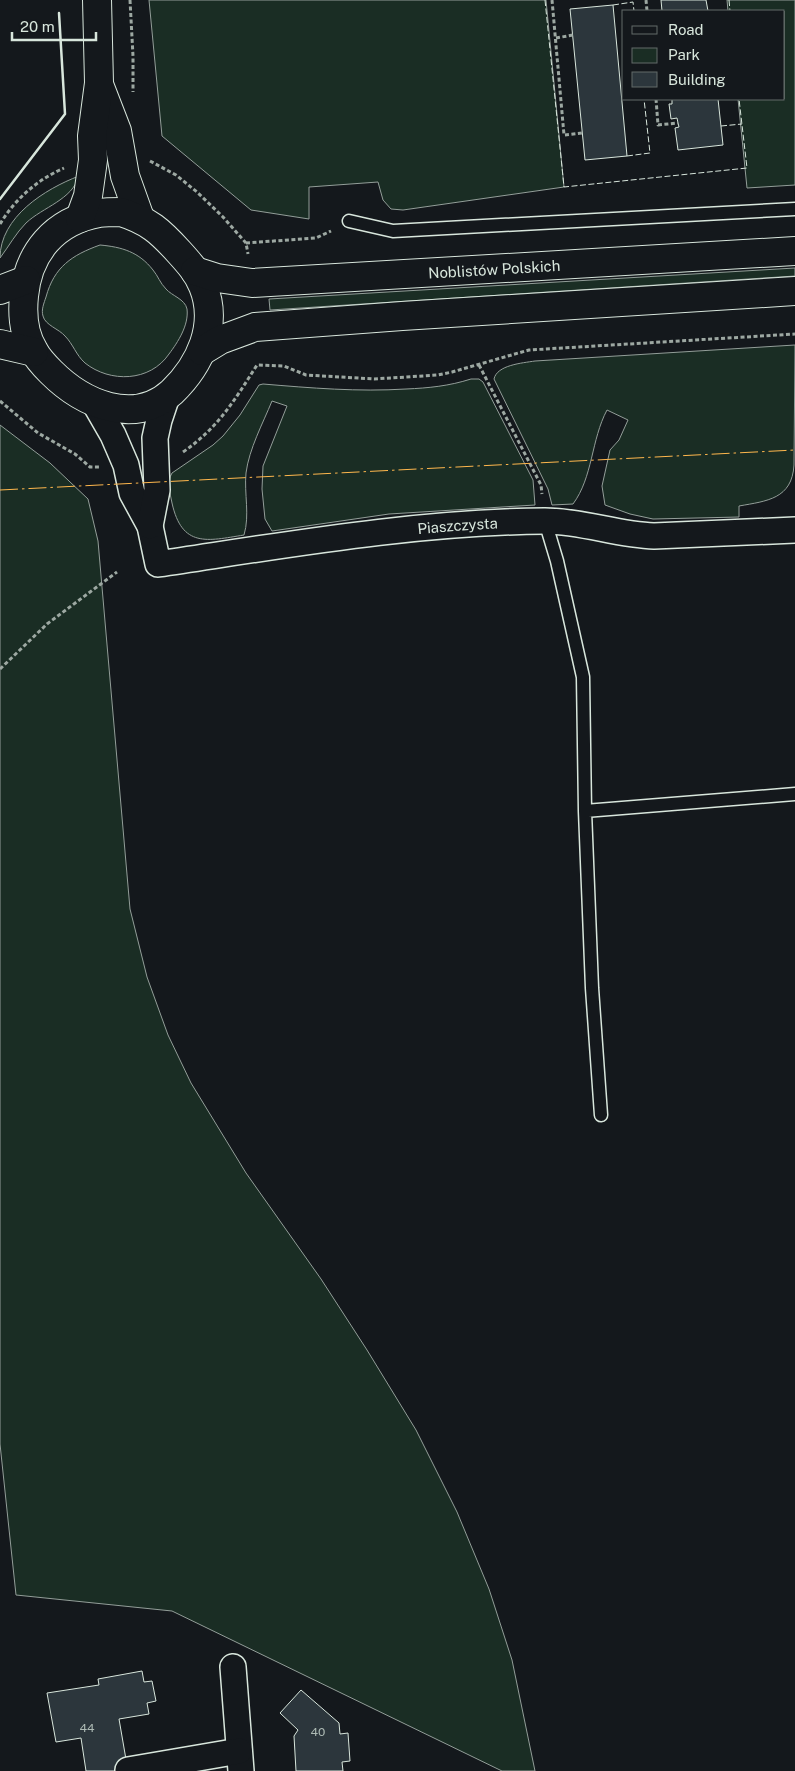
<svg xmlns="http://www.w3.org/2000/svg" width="795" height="1771" font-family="'Public Sans',sans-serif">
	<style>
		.green { fill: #1a2d24; stroke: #939e99 }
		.building { fill: #2c363c; stroke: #d8e6dc }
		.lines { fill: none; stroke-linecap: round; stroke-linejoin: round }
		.service-casing { stroke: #d8e6dc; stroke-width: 15 }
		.minor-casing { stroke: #d8e6dc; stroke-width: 28 }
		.secondary-casing { stroke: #d8e6dc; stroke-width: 30 }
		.path { stroke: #9da8a2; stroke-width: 3; stroke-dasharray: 4 2.5; stroke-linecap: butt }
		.service { stroke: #14181c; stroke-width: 12 }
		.minor { stroke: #14181c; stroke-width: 25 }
		.secondary { stroke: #14181c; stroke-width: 28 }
		.fence { stroke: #d8e6dc; stroke-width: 1; stroke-dasharray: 6 2.5; stroke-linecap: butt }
		.wall { stroke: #d8e6dc; stroke-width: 2.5 }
		.power { stroke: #ffb74d; stroke-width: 1; stroke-dasharray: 18 4 2.5 4; stroke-linecap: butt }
		.labels { text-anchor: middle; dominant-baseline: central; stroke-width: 4; stroke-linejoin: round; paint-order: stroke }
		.number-label { font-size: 12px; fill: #adbab4 }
		.street-label { font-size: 15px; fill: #d8e6dc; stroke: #14181c }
	</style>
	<rect width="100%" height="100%" fill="#14181c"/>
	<!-- green -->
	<path class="green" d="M149,0H546L564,187L403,210L391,209L383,200L378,182L309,187V219L251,210L162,136Z
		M727,0H795V185L747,188L738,99H784V11H728Z
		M79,176C72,200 43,207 26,223C16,233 9,246 0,258C0,217 45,189 79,176Z
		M100,245C122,247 139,252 153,270C158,276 160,283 166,289C172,296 185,299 187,309C189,325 178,342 169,354C150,382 110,383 85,363C76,355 73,344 65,336C59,329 45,325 43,316C41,310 44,303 46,297C54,267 72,255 100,245Z
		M795,268V276L270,310L269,299Z
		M795,345L794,465C792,499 767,501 739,506V517L653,519L630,514L605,505L602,486L610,450L619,440L628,420L607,410C591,440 593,477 573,504L552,505L548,489L494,379C497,365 522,363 535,361Z
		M471,379H479L483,382L533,480L535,505L389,514L272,531L265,519L262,489L263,466L287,406L272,401C263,423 249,449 246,473C244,494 250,515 244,535C207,541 182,548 172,503C170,492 166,483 172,473L213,445L223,436L240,415L259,385L263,384C311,388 358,392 406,389C429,388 449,386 471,379Z
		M0,425L50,463L88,499L98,541L130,909L147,977L168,1035L191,1083L246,1173L321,1279L367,1350L416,1430L457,1512L489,1589L512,1660L535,1771H502L172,1611L16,1595L0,1444Z"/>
	<!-- building -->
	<path class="building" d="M661,0H706L708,11H662Z
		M613,5L627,156L585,160L570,9Z
		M672,99H718L723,145L678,150L675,128L679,127L678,123L677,118L671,119L669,104H672Z
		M142,1671L144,1682L152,1681L156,1701L147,1703L149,1714L119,1719L128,1771H86L81,1738L56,1742L47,1693L99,1685L98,1679Z
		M301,1690L339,1723L340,1734L348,1733L350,1761L342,1762L343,1771H296L294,1736L298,1730L280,1713Z"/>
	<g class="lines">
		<defs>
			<path id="service" d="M349,221L393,231L795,209
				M545,521L557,561L583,677L585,811L592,988L601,1115
				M585,811L795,794"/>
			<g id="minor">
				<path id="s1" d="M94,402L113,435L126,465L132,493L150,526L158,564C286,545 416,522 545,521C583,521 617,535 654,536L795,530"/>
				<path d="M150,526L157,490L155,438L159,420L167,396"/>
				<path d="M233,1667L241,1771"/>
				<path d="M128,1770L239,1751"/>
			</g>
			<g id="secondary">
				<path d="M100,87L117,131L125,176L140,218"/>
				<path d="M121,212C149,221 160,231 179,252C189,263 198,273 203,286C219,325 200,365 172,392C134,427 82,403 51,372C45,366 38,359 34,351C24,335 22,315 24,296C28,253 54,221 99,213C106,212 114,212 121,212Z"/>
				<path d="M80,218L88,196L93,160L92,136L99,83L97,0"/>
				<path id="s2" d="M195,271L217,278L252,283L795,251"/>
				<path d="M0,290L26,280"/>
				<path d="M0,344L34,352"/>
				<path d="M202,351L220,340L255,327L402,316L795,291"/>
			</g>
		</defs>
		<!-- service casing -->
		<use href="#service" class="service-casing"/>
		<!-- minor casing -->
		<use href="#minor" class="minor-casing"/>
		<!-- secondary casing -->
		<use href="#secondary" class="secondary-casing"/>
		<!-- path -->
		<path class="path" d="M130,0L133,56V92
			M552,0L564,135L582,133
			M646,0L647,11
			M556,38L573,35
			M656,99L658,125L678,123
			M150,161L176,175L197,192L223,217L246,243L248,254
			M0,224C15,199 37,180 64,168
			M246,243L316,238L331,231
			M479,365L541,485L542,494
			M0,401L38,433L75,454L90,467H99
			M183,452C219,427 234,401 257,365L284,366L306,375L374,379L438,375L452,372L529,350L795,334
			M0,669L47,624L117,572"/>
		<!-- service -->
		<use href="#service" class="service"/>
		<!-- minor -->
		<use href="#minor" class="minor"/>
		<!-- secondary -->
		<use href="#secondary" class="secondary"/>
		<!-- fence -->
		<path class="fence" d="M545,0L564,187L747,168L739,99
			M729,0L730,11
			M613,5L633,2L634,11
			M721,126L742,124
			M627,156L650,153L644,99"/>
		<!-- wall -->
		<path class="wall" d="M0,199L65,114L59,13"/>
		<!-- power -->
		<path class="power" d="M0,490L795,450"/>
	</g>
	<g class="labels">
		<!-- number labels -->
		<g class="number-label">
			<text x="87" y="1728">44</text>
			<text x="318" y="1732">40</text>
		</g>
		<!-- street labels -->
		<g class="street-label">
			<text stroke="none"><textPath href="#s2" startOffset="301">Noblistów Polskich</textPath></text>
			<text stroke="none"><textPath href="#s1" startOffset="478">Piaszczysta</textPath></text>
		</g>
	</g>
	<!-- legend -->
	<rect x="622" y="10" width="162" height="90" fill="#14181c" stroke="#626a69"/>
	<rect x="632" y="26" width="25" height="8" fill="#14181c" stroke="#626a69"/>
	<text x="668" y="35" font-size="15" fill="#d8e6dc">Road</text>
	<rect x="632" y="48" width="25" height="15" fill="#1a2d24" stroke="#626a69"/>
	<text x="668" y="60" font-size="15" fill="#d8e6dc">Park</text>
	<rect x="632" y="72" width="25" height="15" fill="#2c363c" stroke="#626a69"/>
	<text x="668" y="85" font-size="15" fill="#d8e6dc">Building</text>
	<!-- scale -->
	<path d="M12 32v8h84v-8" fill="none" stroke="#d8e6dc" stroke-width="2.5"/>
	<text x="20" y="32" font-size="15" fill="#d8e6dc" stroke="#14181c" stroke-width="4" paint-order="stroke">20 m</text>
</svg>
